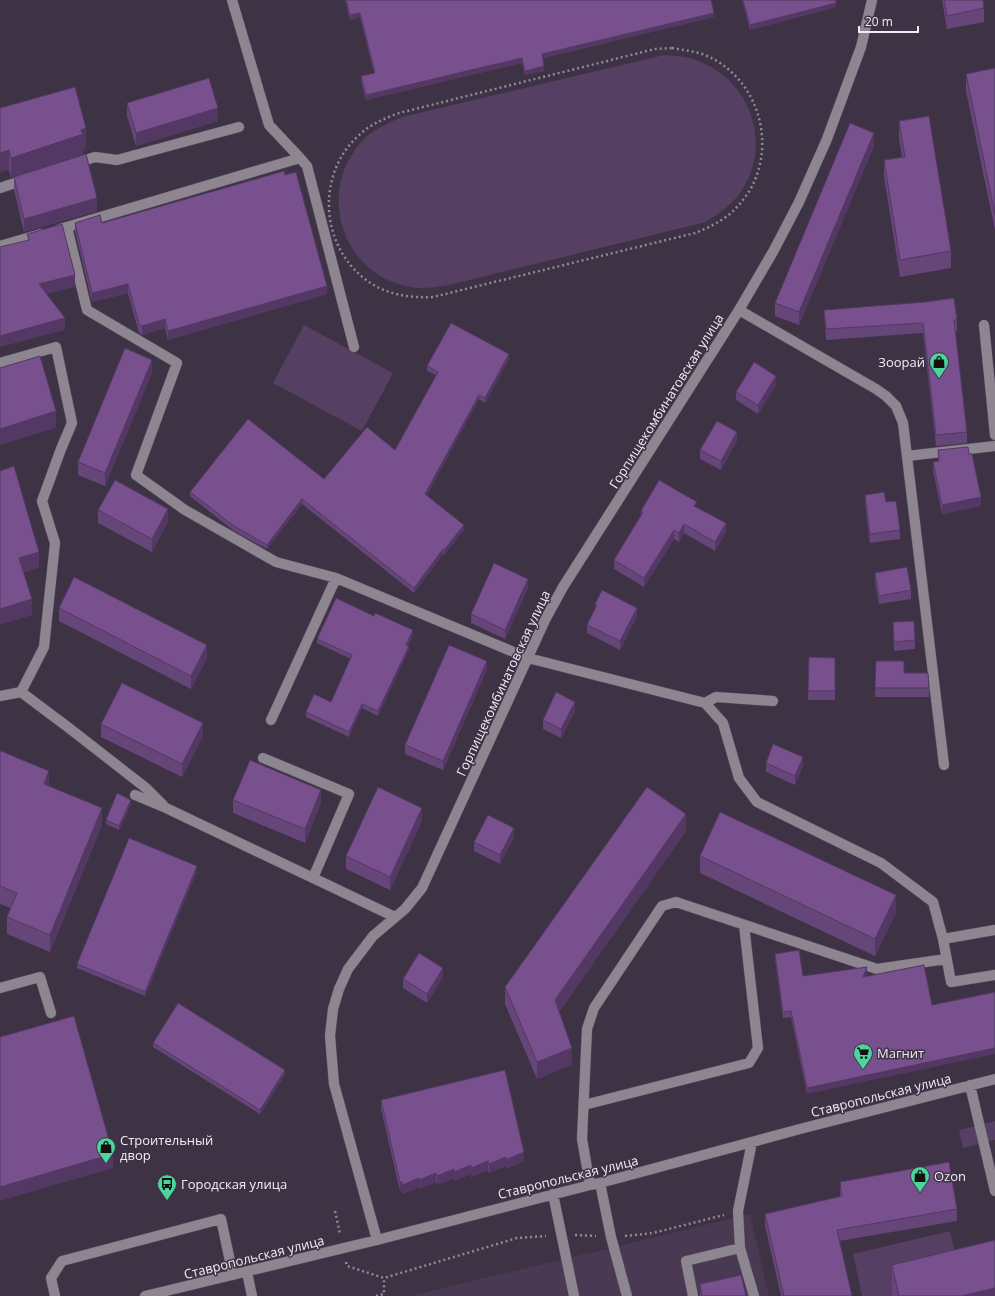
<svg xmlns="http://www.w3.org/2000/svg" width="995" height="1296" font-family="'Open Sans',sans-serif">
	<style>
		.built { fill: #493952 }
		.green { fill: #553f62 }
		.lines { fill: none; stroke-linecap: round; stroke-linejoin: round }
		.minor-casing { stroke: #5b5061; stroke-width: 11 }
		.path { stroke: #928898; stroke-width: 2.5; stroke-dasharray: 2 3; stroke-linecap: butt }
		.minor { stroke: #8d8691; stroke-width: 10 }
		.wall { fill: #664579 }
		.shaded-wall { fill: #533863 }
		.building { fill: #77508d; stroke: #533863 }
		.labels { text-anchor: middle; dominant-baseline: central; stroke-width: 3; stroke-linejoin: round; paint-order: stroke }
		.poi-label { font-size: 13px; fill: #f2ebf7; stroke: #3e3245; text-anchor: start }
		.street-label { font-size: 13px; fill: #f2ebf7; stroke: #3e3245 }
	</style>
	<rect width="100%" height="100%" fill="#3e3245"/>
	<!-- built -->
	<path class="built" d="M750,1214L769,1296H410L656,1237Z"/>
	<!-- green -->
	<path class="green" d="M664,55C678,56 692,57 705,64C752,85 771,146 742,190C733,204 720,213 706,222L449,285C432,288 414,290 398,284C348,267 326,213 346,165C352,153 361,140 372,132C382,126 392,121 402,117Z
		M304,325L393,373L362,431L273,383Z
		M995,1121V1140L963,1148L959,1130Z
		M950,1231L963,1287L924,1296H862L853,1254Z"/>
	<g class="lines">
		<defs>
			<path id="minor" d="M300,158L307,166L354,347
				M74,164L95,157L117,160L239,127
				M0,188L27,179
				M67,227L87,310L177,363L136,475L185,510L276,562L336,578L528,658L705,703L723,723L739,778L757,802L881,863L933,902L943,939
				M60,229L300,158L269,125L232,0
				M0,246L41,234
				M739,310L876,389L886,396L896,406L903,423L944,765
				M984,325L995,435
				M0,363L56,347L72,423L61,449L42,501L55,543L44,647L21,692
				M907,456L995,446
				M0,696L21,692L69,728L146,788L163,805
				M705,703L716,697L773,701
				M271,720L336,578
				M263,758L349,794L313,878
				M135,795L166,808L395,917
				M995,930L943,939L951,982L995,975
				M0,988L40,977L51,1013
				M970,1085L995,1191
				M584,1105L749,1063L758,1048L744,925
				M752,1142L738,1211L740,1248L754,1296
				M600,1183L611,1237L627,1296
				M590,1185L582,1139L587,1029L594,1008L662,906L676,902L877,969L946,959
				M553,1194L574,1296
				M377,1240L334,1084L330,1036L333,1009L339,989L348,969L373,936L405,909L422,888L546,618L563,587L739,310L774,250L799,202L827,139L861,47L872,0
				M247,1272L252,1296
				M55,1296L51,1278L62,1261L221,1219L233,1275
				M145,1296L377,1240L590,1185L600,1183L800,1129L995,1079
				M693,1296L686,1261L740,1248"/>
		</defs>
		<!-- minor casing -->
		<use href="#minor" class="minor-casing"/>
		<!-- path -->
		<path class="path" d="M672,48C683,50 694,51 705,55C765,80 782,162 736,208C725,220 710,227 695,233L433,297C410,298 388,295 369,282C321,249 315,177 357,137C369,125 383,119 399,113L655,49Z
			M335,1211L340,1234
			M575,1235L596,1236
			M625,1236L653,1233L724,1215
			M346,1262L347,1266L384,1278L517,1238L546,1236
			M376,1296L384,1294V1278"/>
		<!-- minor -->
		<use href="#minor" class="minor"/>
	</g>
	<!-- wall -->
	<path class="wall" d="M345,0H711L714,17L543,58L544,71L525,75L522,63L366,100L361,81V76L374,73L360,17L350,20Z
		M742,0H836V7L750,30Z
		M942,0H983L984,8V22L947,29Z
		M995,68V230L966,91V74Z
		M127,103L218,121L136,146L127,116Z
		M0,108L86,148L83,149V154L11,178L9,170Z
		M899,121L951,251V268L900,277L884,177V160L902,157L899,138Z
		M874,146L799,325L775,316V303Z
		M285,175L327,294L168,340L165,328L142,335L139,333L128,293L92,302L75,231V223H102Z
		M14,177L97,211L24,232L14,190Z
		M824,310L957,320V331H955L967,432V443L936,446L923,333L826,340Z
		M509,359L485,403L479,399L427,495L464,530L444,555L443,554L414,593L302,504L267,549L234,531L190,496V492L324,479L395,450L436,375L427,371V366Z
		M152,373L105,486L78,475V462Z
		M776,385L758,414L736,400V392Z
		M737,441L721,470L700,459V450Z
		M938,450L969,454L981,506L942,514L933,471V462L938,461Z
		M865,495L886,502L900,530V539L870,543L865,504Z
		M697,507L726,532L715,551L684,533L679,542L674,539L644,587L614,569V560L641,517V511Z
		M98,510L168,522L152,552L98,523Z
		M875,573L911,590V599L879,604L875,582Z
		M528,588L505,639L471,623V614Z
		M595,604L637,616L620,650L587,633V625L595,608Z
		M59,608L207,658L191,689L59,621Z
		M893,622L915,640V649L894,651Z
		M413,635L408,645L409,650L378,716L362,708L349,737L306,717V712L331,702L351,659L317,643V639Z
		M809,657L835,658V700H808Z
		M876,661L904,673L929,688V697H875Z
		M487,670L443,770L405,754V745Z
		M575,711L561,738L543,729V720Z
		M101,724L203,736L182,777L101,737Z
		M0,752L49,786L102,825L50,952L7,934V917L11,908L0,904Z
		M766,763L803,766L795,785L766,772Z
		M233,800L321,803L305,843L233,813Z
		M131,804L119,830L106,824V820Z
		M422,821L390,890L346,869V856Z
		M686,831L559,1012L572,1065L537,1079L505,1004V987Z
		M514,837L500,864L474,851V842Z
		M700,856L896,913L875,956L700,873Z
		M197,871L145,996L77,968V964Z
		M775,954L803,976L867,973L807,1094L791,1017L783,1018L775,960Z
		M443,977L427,1003L403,988V979Z
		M153,1043L285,1075L260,1114L153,1047Z
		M381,1100L524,1161L506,1169V1166L489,1173L488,1170L471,1177V1174L454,1181V1178L437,1185L436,1182L419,1189V1187L402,1194V1191H400L381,1109Z
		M840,1182L957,1209V1221L839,1241L852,1296H781L765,1226V1214L840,1197Z
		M892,1265L995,1296H892Z
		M700,1284L746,1296H700Z"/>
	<!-- shaded-wall -->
	<path class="shaded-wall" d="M836,3V7L750,30V25Z
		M360,13V17L350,20V15Z
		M714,13V17L542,58V54Z
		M522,58V63L366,100V95Z
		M544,66V71L525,75V71Z
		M218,108V121L136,146V133Z
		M86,128V148L83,149V154L11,178V158Z
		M874,133V146L799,325V312Z
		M9,150V170L0,172V153Z
		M97,198V211L24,232V219Z
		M75,275V287L39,296V284Z
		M128,284V293L92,302V293Z
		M327,286V294L168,340V331Z
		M65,318V330L0,347V336Z
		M165,319V328L142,335V326Z
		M509,354V359L485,403V398Z
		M152,360V373L105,486V473Z
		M776,376V385L758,414V405Z
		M479,395V399L425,499V494Z
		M56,411V428L0,445V429Z
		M737,432V441L721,470V461Z
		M981,497V506L942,514V505Z
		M302,499V504L267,549V545Z
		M168,509V522L152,552V539Z
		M726,523V532L715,551V542Z
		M684,524V533L679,542V533Z
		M464,525V530L444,555V550Z
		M674,530V539L644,587V578Z
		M443,549V554L414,593V588Z
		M39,552V568L19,574V558Z
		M528,579V588L505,639V630Z
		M32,599V615L0,625V609Z
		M637,608V616L620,650V641Z
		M413,630V635L406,649V645Z
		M207,645V658L191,689V676Z
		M409,646V650L378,716V711Z
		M487,661V670L443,770V761Z
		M575,702V711L561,738V729Z
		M362,704V708L349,737V732Z
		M203,723V736L182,777V764Z
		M803,757V766L795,785V776Z
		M49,771V788L44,784Z
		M321,790V803L305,843V829Z
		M131,800V804L119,830V826Z
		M102,808V825L50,952V935Z
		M422,808V821L390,890V877Z
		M686,814V831L555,1018V1000Z
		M514,828V837L500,864V855Z
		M197,866V871L145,996V992Z
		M896,895V913L875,956V939Z
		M867,967V973L863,983V977Z
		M443,968V977L427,1003V994Z
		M572,1048V1065L537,1079V1062Z
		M995,1048V1054L807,1094V1088Z
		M285,1070V1075L260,1114V1110Z
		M524,1152V1161L506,1169V1160Z
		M113,1154V1168L0,1201V1187Z
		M506,1157V1166L489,1173V1164Z
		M488,1161V1170L471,1177V1168Z
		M471,1165V1174L454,1181V1172Z
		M454,1169V1178L437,1185V1176Z
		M436,1173V1182L419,1189V1180Z
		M419,1178V1187L402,1194V1185Z
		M400,1182H402V1191H400Z
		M995,1288V1296H961Z"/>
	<!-- building -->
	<path class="building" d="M346,0H711L714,13L542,54L544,66L525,71L522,58L366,95L361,76L375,73L360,13L350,15Z
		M743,0H836V3L750,25Z
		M944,0H983L984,8L947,16Z
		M995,68V214L966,74Z
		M209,78L218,108L136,133L127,103Z
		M75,87L86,128L81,130L83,134L11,158L9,150L0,153V108Z
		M929,116L951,251L900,260L884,160L905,157L899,121Z
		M850,123L874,133L799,312L775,303Z
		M86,154L97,198L24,219L14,177Z
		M284,171L285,175L296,172L327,286L168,331L165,319L142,326L139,324L128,284L92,293L75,223L100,215L102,223Z
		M62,224L75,275L39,284L65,318L0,336V247L29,240L27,234Z
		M954,298L957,320H954L967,432L936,435L923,323L826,329L824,310L925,302Z
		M451,323L509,354L485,398L479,395L425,494L464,525L444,550L443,549L414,588L302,499L267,545L234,526L190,492L248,419L324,479L367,427L395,450L438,372L427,366Z
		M125,348L152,360L105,473L78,462Z
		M40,356L56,411L0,429V368Z
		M754,362L776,376L758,405L736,392Z
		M717,421L737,432L721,461L700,450Z
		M968,447L969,454H972L981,497L942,505L933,462L939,461L938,450Z
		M14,466L39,552L19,558L32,599L0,609V471Z
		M115,480L168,509L152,539L98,510Z
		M659,480L697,502L694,506L726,523L715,542L684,524L679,533L674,530L644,578L614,560L643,512L641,511Z
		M884,492L886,502L896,501L900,530L870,534L865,495Z
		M494,563L528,579L505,630L471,614Z
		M907,567L911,590L879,596L875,573Z
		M74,577L207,645L191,676L59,608Z
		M602,590L637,608L620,641L587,625L597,605L595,604Z
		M336,598L374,616L375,613L413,630L406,645L409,646L378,711L362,704L349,732L306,712L314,694L331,702L352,655L317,639Z
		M914,621L915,640L894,642L893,622Z
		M449,645L487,661L443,761L405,745Z
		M809,657L835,658V691H808Z
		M876,661H904V673H928L929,688H875Z
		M122,683L203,723L182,764L101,724Z
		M556,692L575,702L561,729L543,720Z
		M773,744L803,757L795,776L766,763Z
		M1,751L49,771L44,784L102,808L50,935L7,917L17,893L0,886V752Z
		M250,760L321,790L305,829L233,800Z
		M378,787L422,808L390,877L346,856Z
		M647,787L686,814L555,1000L572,1048L537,1062L505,987Z
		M117,793L131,800L119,826L106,820Z
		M720,812L896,895L875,939L700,856Z
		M488,815L514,828L500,855L474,842Z
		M129,838L197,866L145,992L77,964Z
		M799,950L803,976L867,967L863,977L924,965L932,1005L995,992V1048L807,1088L791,1011L783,1012L775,954Z
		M419,953L443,968L427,994L403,979Z
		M178,1003L285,1070L260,1110L153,1043Z
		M74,1016L113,1154L0,1187V1037Z
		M505,1070L524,1152L506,1160V1157L489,1164L488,1161L471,1168V1165L454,1172V1169L437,1176L436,1173L419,1180V1178L402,1185V1182H400L381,1100Z
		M949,1162L957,1209L837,1230L852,1296H784L765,1214L842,1196L840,1182Z
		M995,1240V1288L961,1296H899L892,1265Z
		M741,1275L746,1296H702L700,1284Z"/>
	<!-- icons -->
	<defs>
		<symbol id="shop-pin" viewBox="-11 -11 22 30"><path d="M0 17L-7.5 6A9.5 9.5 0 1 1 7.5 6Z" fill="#4bd49b" stroke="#3e3245"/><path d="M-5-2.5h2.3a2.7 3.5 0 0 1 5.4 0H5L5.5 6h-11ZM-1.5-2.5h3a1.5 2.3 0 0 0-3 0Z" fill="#111"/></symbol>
		<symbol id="supermarket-pin" viewBox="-11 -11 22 30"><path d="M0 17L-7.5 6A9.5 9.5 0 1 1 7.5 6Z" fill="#4bd49b" stroke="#3e3245"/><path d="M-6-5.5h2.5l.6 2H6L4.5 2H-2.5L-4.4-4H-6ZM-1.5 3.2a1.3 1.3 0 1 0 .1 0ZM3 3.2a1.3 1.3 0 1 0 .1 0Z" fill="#111"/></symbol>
		<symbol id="bus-pin" viewBox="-11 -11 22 30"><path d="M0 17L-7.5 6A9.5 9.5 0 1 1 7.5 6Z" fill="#4bd49b" stroke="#3e3245"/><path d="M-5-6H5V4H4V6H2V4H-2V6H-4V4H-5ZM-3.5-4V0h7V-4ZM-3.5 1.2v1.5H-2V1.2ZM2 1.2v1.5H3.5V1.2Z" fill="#111"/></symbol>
	</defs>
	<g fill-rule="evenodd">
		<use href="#shop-pin" x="928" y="351" width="22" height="30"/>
		<use href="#supermarket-pin" x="852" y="1042" width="22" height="30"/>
		<use href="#shop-pin" x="95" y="1136" width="22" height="30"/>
		<use href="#shop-pin" x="909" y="1165" width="22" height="30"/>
		<use href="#bus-pin" x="156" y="1173" width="22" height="30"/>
	</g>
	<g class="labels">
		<!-- poi labels -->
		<g class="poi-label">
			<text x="925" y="362" text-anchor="end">Зоорай</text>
			<text x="877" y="1053">Магнит</text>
			<text x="120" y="1140">Строительный<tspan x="120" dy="15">двор</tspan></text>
			<text x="934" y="1176">Ozon</text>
			<text x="181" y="1184">Городская улица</text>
		</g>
		<!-- street labels -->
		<g class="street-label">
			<text transform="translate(666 401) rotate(-58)">Горпищекомбинатовская улица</text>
			<text transform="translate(503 683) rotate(-65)">Горпищекомбинатовская улица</text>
			<text transform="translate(881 1095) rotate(-14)">Ставропольская улица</text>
			<text transform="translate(568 1177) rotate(-14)">Ставропольская улица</text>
			<text transform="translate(254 1257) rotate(-14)">Ставропольская улица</text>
		</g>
	</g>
	<!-- scale -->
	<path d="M859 26v6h59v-6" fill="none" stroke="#f2ebf7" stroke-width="2"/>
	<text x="865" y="26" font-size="12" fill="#f2ebf7" stroke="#3e3245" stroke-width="3" paint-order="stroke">20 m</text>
</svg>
